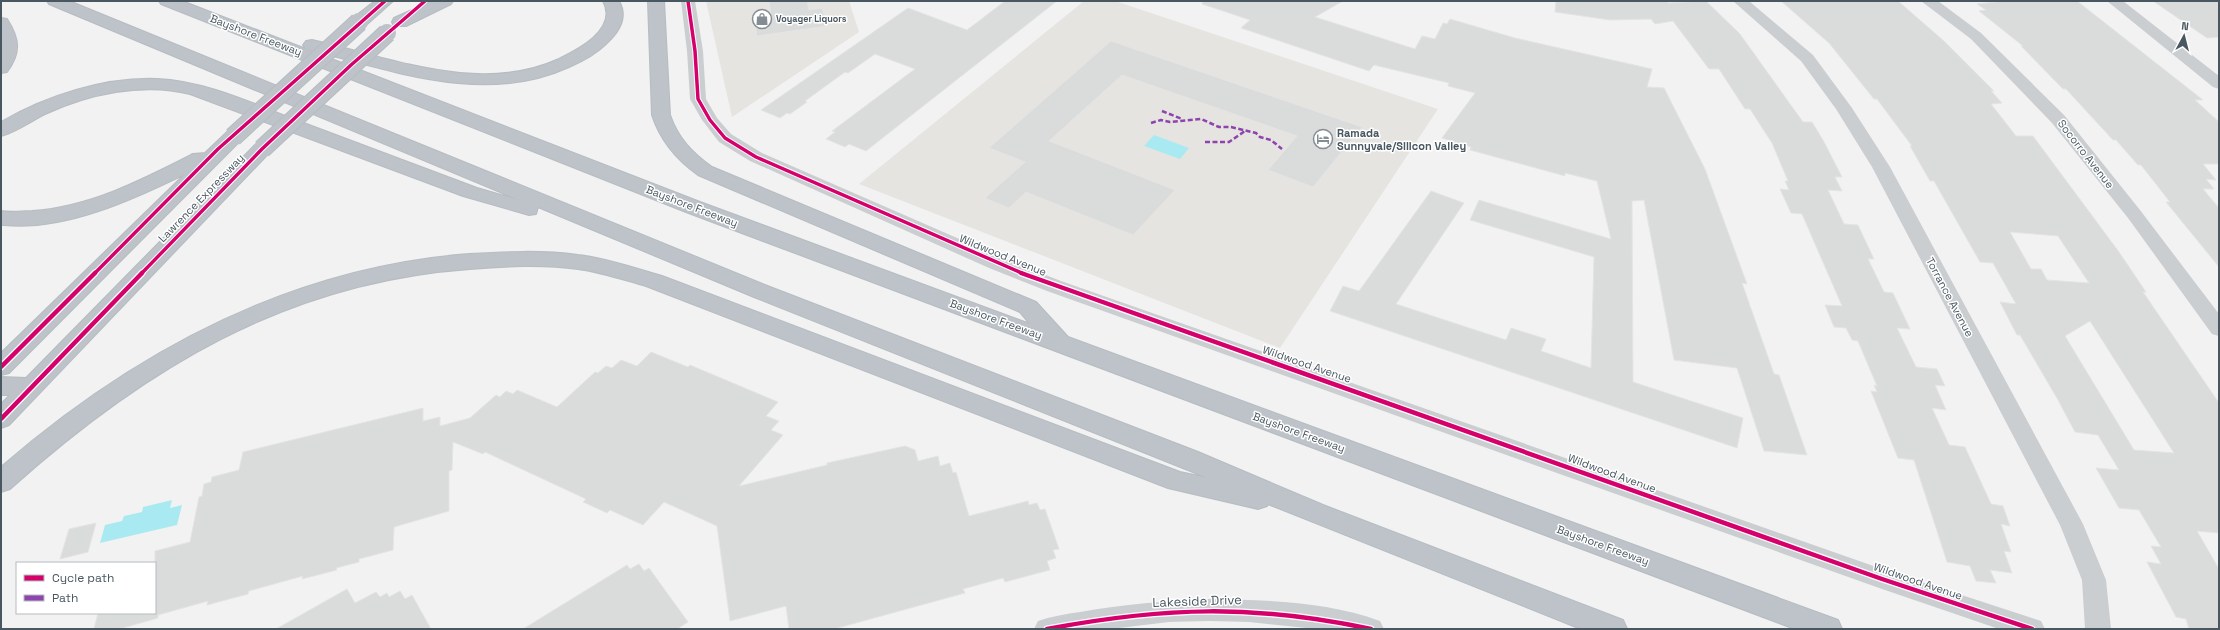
<svg xmlns="http://www.w3.org/2000/svg" width="2220" height="630" font-family="'Space Grotesk',sans-serif">
	<style>
		.commercial { fill: #e6e4e0 }
		.water { fill: #a9eaf2 }
		.building { fill: #dadbdb; stroke: #e4e4e5; fill-rule: evenodd }
		.lines { fill: none; stroke-linecap: round; stroke-linejoin: round }
		.highway-casing { stroke: #b6bdc2; stroke-width: 2 }
		.minor { fill: #cbced1; fill-rule: evenodd }
		.highway { fill: #bdc3c8; fill-rule: evenodd }
		.highway-bridge-casing { stroke: #b6bdc2; stroke-width: 20; stroke-linecap: butt }
		.highway-bridge { stroke: #bdc3c8; stroke-width: 18 }
		.quiet { stroke: #8e44ad; stroke-width: 2.5; stroke-dasharray: 5 2.5; stroke-linecap: butt }
		.cycleway-far1-casing { stroke: #fff; stroke-width: 5.5 }
		.cycleway-casing { stroke: #fff; stroke-width: 7 }
		.cycleway-far1 { stroke: #d6006c; stroke-width: 3.5 }
		.cycleway { stroke: #d6006c; stroke-width: 4.5 }
		.labels { text-anchor: middle; dominant-baseline: central; stroke-width: 3; stroke-linejoin: round; paint-order: stroke }
		.far-poi-label { font-size: 9px; font-weight: bold; fill: #485760; stroke: #fff; text-anchor: start }
		.street-label { font-size: 11px; fill: #485760; stroke: #fff }
		.poi-label { font-size: 11px; font-weight: bold; fill: #485760; stroke: #fff; text-anchor: start }
		.near-street-label { font-size: 13px; fill: #485760; stroke: #fff }
	</style>
	<rect width="100%" height="100%" fill="#f3f2f2"/>
	<!-- commercial -->
	<path class="commercial" d="M706,1H849L859,32L732,117Z
		M1084,1H1115L1438,109L1280,348L859,184Z"/>
	<!-- water -->
	<path class="water" d="M1154,135L1189,148L1180,159L1144,146Z
		M172,500L170,508L182,505L177,525L100,543L105,525L122,521L124,516L142,512L143,507Z"/>
	<!-- building -->
	<path class="building" d="M769,1H807L809,10L822,8L827,26L757,36L754,17L771,15Z
		M1005,1H1057L866,151L849,144L845,147L826,139L835,132L832,131L915,69L875,54L848,73L845,72L805,101L807,102L790,114L787,113L780,118L761,110L908,8L967,30Z
		M1203,1H1343L1315,17L1415,49L1422,36L1435,39L1443,23L1447,24L1450,19L1515,38L1652,69L1647,87L1664,88L1705,169L1747,284L1742,283L1774,374L1779,375L1807,455L1764,451L1737,368L1674,360L1644,200L1632,201L1633,382L1743,418L1737,448L1330,311L1343,286L1359,291L1431,191L1464,203L1396,304L1506,340L1511,328L1546,339L1541,351L1591,368L1594,257L1470,220L1479,200L1611,239L1597,181L1565,173V176L1470,150L1471,147L1442,138L1475,93L1448,86L1449,83L1374,65L1369,71L1241,28L1250,20L1202,4Z
		M1556,1H1667L1668,3L1706,1L1740,34L1803,122H1812L1823,140L1842,177H1835L1842,191L1828,190L1844,224L1858,225L1874,259H1868L1884,292L1893,293L1910,329L1897,328L1916,367L1937,369L1945,386L1935,385L1946,410L1932,408L1949,445L1965,447L1991,504L2003,506L2010,526L2001,524L2011,552L2004,551L2012,573L1990,570L1996,583L1976,581L1970,566L1947,562L1914,460L1898,458L1871,391L1877,392L1874,385L1877,386L1858,341L1852,340L1846,328L1834,327L1825,305L1842,306L1802,214L1791,213L1780,189L1789,190L1785,181H1788L1772,143L1750,109H1745L1719,69H1709L1673,21L1655,24L1651,19L1610,20L1555,12Z
		M1781,1H1898L1944,41L1994,91H1991L2002,103L1991,104L2016,136H2033L2119,252L2146,292H2143L2219,403V533L2197,531L2219,569V629H2189L2186,619L2176,617L2147,562L2161,564L2151,546L2161,547L2139,510L2119,508L2096,468L2119,470L2098,435L2075,432L2058,400L2020,335H2017L2000,302L2016,304L1993,263L1980,262L1934,181H1930L1910,146H1912L1877,99H1874L1829,43ZM2010,232L2058,236L2089,283L2047,280L2041,269H2031ZM2090,321L2174,453L2134,450L2065,336Z
		M2005,1H2077L2203,100H2195L2219,122V164H2203L2216,180L2206,179L2214,189H2203L2219,208V267L2166,202H2170L2141,165H2138L2116,140H2113L2066,89H2063L2021,46H2023L1979,11L1986,10L1977,4Z
		M2153,1H2219V37L2207,38Z
		M1111,41L1149,54L1362,127L1313,187L1268,170L1297,136L1122,75L1049,141L1175,190L1133,235L1026,192L1009,208L985,198L1025,162L989,148Z
		M651,352L688,367L690,365L778,402L766,416L779,421L771,430L783,435L739,486L827,465V463L905,446L915,450L918,461L938,456L940,466L950,463L953,473L956,472L969,516L1028,501L1029,505L1037,503L1040,510L1045,509L1059,549L1053,550L1056,558L1047,561L1050,570L1005,582L1003,578L963,589L965,593L834,629H789L786,606L730,621L717,526L664,502L643,525L610,510L607,513L583,502L586,499L485,452L483,454L453,442L452,470L449,471V511L394,527L393,550L359,559V562L336,568L337,570L302,579L303,576L249,591L248,594L207,605L208,601L158,615V618L119,629H94L98,613H155V551L190,542L199,497L202,496L204,484L211,482L212,477L239,470L243,452L423,408V421L440,417V426L470,418L496,395L500,397L506,391L513,394L517,390L557,407L595,372L598,373L606,366L612,368L621,360L637,366Z
		M96,523L88,552L60,559L69,529Z
		M639,564L644,571L649,568L688,622L677,629H523L627,565L630,569Z
		M347,589L355,603L376,592L380,597L387,593L389,597L400,591L405,599L412,595L431,629H276Z"/>
	<g class="lines">
		<defs>
			<path id="highway" d="M47,1H69L770,287L1198,452L1323,505L1623,620L1627,629H1581L1268,504L1267,506L1258,509L1168,488L646,286C624,280 601,272 578,269C542,264 506,266 470,269C286,282 144,369 10,489L1,492V467C135,351 290,268 469,254C505,252 542,250 578,255C606,258 634,268 662,276L1180,472L1208,478L754,297L538,207L536,214L529,215L463,196L190,94C143,82 88,94 45,114C31,121 16,132 1,136V122C46,96 104,77 157,79C204,81 249,102 293,119C354,142 416,165 477,188L519,200L49,4Z
				M159,1H182L700,202L1030,324L1020,312L698,175C677,160 660,140 652,115L648,1H664L670,115C678,138 692,153 712,167L1036,302L1068,337L1838,620L1842,629H1795L686,212L161,4Z
				M375,1H393L365,26H353L351,22L353,18Z
				M432,1H453L451,4L406,26H394L392,22L394,18Z
				M603,1H619C628,17 619,32 607,43C596,54 583,61 569,67C484,106 391,70 306,49L303,45L306,41L312,40C392,58 480,95 559,59C571,53 583,47 593,38C604,28 611,15 603,1Z
				M1,18L7,19C20,39 21,53 7,72L1,73Z
				M233,131L240,133L242,137L240,141L9,373L1,375V353L185,174C132,200 64,231 4,225H1V211C11,213 22,211 32,211C90,207 142,180 193,154L205,153L226,133Z
				M262,143L269,145L271,149L269,153L9,425L1,428V404L10,395H1V377L26,378L255,145Z"/>
		</defs>
		<!-- highway casing -->
		<use href="#highway" class="highway-casing"/>
		<!-- minor -->
		<path class="minor" d="M681,1H695L703,51L706,99L717,118L731,134L762,153L1003,258L1061,281L1882,569L2032,618L2041,621L2045,629H1999L1882,589L1047,291L989,268L750,161L719,142L702,120L690,99L687,51Z
			M1733,1H1749L1813,55L1852,108L1890,167L2083,524L2106,580L2111,629H2085L2082,580L2060,525L1872,167L1836,109L1801,61Z
			M1921,1H1938L1981,33L2064,115L2140,210L2219,314V336L2212,334L2128,218L2052,123L1971,39Z
			M2107,1H2123L2219,76V89L2213,87Z
			M1209,599C1265,600 1327,601 1380,621L1384,629H1316L1249,622L1209,621L1169,622L1111,629H1034L1038,621C1052,616 1066,614 1080,612C1123,604 1166,601 1209,599Z"/>
		<!-- highway -->
		<use href="#highway" class="highway"/>
		<defs>
			<path id="highway-bridge" d="M233,137L359,22
				M262,149L387,33"/>
		</defs>
		<!-- highway-bridge casing -->
		<use href="#highway-bridge" class="highway-bridge-casing"/>
		<!-- highway-bridge -->
		<use href="#highway-bridge" class="highway-bridge"/>
		<!-- quiet -->
		<path class="quiet" d="M1162,111L1182,119
			M1151,123L1161,120L1170,122L1201,119L1219,127H1231L1256,133L1260,137L1271,140L1282,149
			M1205,142H1229L1245,131"/>
		<defs>
			<path id="cycleway-far1" d="M688,1L695,51L698,99L710,120L725,138L756,157L1024,274
				M94,274L218,149L385,1
				M141,274L262,149L351,65L425,1"/>
			<path id="cycleway" d="M1021,273L1882,579L2032,629
				M1,367L95,273
				M1,419L142,273
				M1047,629C1163,607 1255,604 1371,629"/>
		</defs>
		<!-- cycleway-far1 casing -->
		<use href="#cycleway-far1" class="cycleway-far1-casing"/>
		<!-- cycleway casing -->
		<use href="#cycleway" class="cycleway-casing"/>
		<!-- cycleway-far1 -->
		<use href="#cycleway-far1" class="cycleway-far1"/>
		<!-- cycleway -->
		<use href="#cycleway" class="cycleway"/>
	</g>
	<!-- icons -->
	<defs>
		<symbol id="shop-ring" viewBox="-11 -11 22 22"><circle r="9.5" fill="#fff" stroke="#848d93" stroke-width="1.5"/><path d="M-5-2.5h2.3a2.7 3.5 0 0 1 5.4 0H5L5.5 6h-11ZM-1.5-2.5h3a1.5 2.3 0 0 0-3 0Z" fill="#848d93"/></symbol>
		<symbol id="hotel-ring" viewBox="-11 -11 22 22"><circle r="9.5" fill="#fff" stroke="#848d93" stroke-width="1.5"/><path d="M-6-4.5h1.5V1H6V5H4.5V3h-9V5H-6ZM-4 0a1.8 1.8 0 1 1 3.6 0ZM.5 0V-2.5h3Q6-2.5 6 0Z" fill="#848d93"/></symbol>
	</defs>
	<g fill-rule="evenodd">
		<use href="#shop-ring" x="751" y="8" width="22" height="22"/>
		<use href="#hotel-ring" x="1312" y="128" width="22" height="22"/>
	</g>
	<g class="labels">
		<!-- far-poi labels -->
		<g class="far-poi-label">
			<text x="776" y="19">Voyager Liquors</text>
		</g>
		<!-- street labels -->
		<g class="street-label">
			<text transform="translate(256 35) rotate(21)">Bayshore Freeway</text>
			<text transform="translate(2086 154) rotate(52)">Socorro Avenue</text>
			<text transform="translate(201 198) rotate(-46)">Lawrence Expressway</text>
			<text transform="translate(692 206) rotate(21)">Bayshore Freeway</text>
			<text transform="translate(1003 255) rotate(22)">Wildwood Avenue</text>
			<text transform="translate(1950 297) rotate(62)">Torrance Avenue</text>
			<text transform="translate(996 319) rotate(20)">Bayshore Freeway</text>
			<text transform="translate(1307 364) rotate(19)">Wildwood Avenue</text>
			<text transform="translate(1299 432) rotate(20)">Bayshore Freeway</text>
			<text transform="translate(1612 473) rotate(20)">Wildwood Avenue</text>
			<text transform="translate(1603 545) rotate(20)">Bayshore Freeway</text>
			<text transform="translate(1918 581) rotate(19)">Wildwood Avenue</text>
		</g>
		<!-- poi labels -->
		<g class="poi-label">
			<text x="1337" y="133">Ramada<tspan x="1337" dy="13">Sunnyvale/Silicon Valley</tspan></text>
		</g>
		<!-- near-street labels -->
		<g class="near-street-label">
			<text transform="translate(1197 601) rotate(-2)">Lakeside Drive</text>
		</g>
	</g>
	<!-- border -->
	<rect width="2220" height="630" fill="none" stroke="#485760" stroke-width="4"/>
	<!-- legend -->
	<rect x="16" y="562" width="140" height="52" fill="#ffffff" stroke="#b6bcbf"/>
	<rect x="24" y="575" width="20" height="6" fill="#d6006c" stroke="#b6bcbf"/>
	<text x="52" y="582" font-size="12" fill="#485760">Cycle path</text>
	<rect x="24" y="595" width="20" height="6" fill="#8e44ad" stroke="#b6bcbf"/>
	<text x="52" y="602" font-size="12" fill="#485760">Path</text>
	<!-- north arrow -->
	<g transform="translate(2184 36) rotate(7)" stroke="#ffffff" stroke-width="3" paint-order="stroke">
	<path d="M0-3L7 15L0 10L-7 15Z" fill="#485760"/>
	<text y="-6" font-size="11" font-weight="bold" text-anchor="middle" fill="#485760">N</text>
	</g>
</svg>
